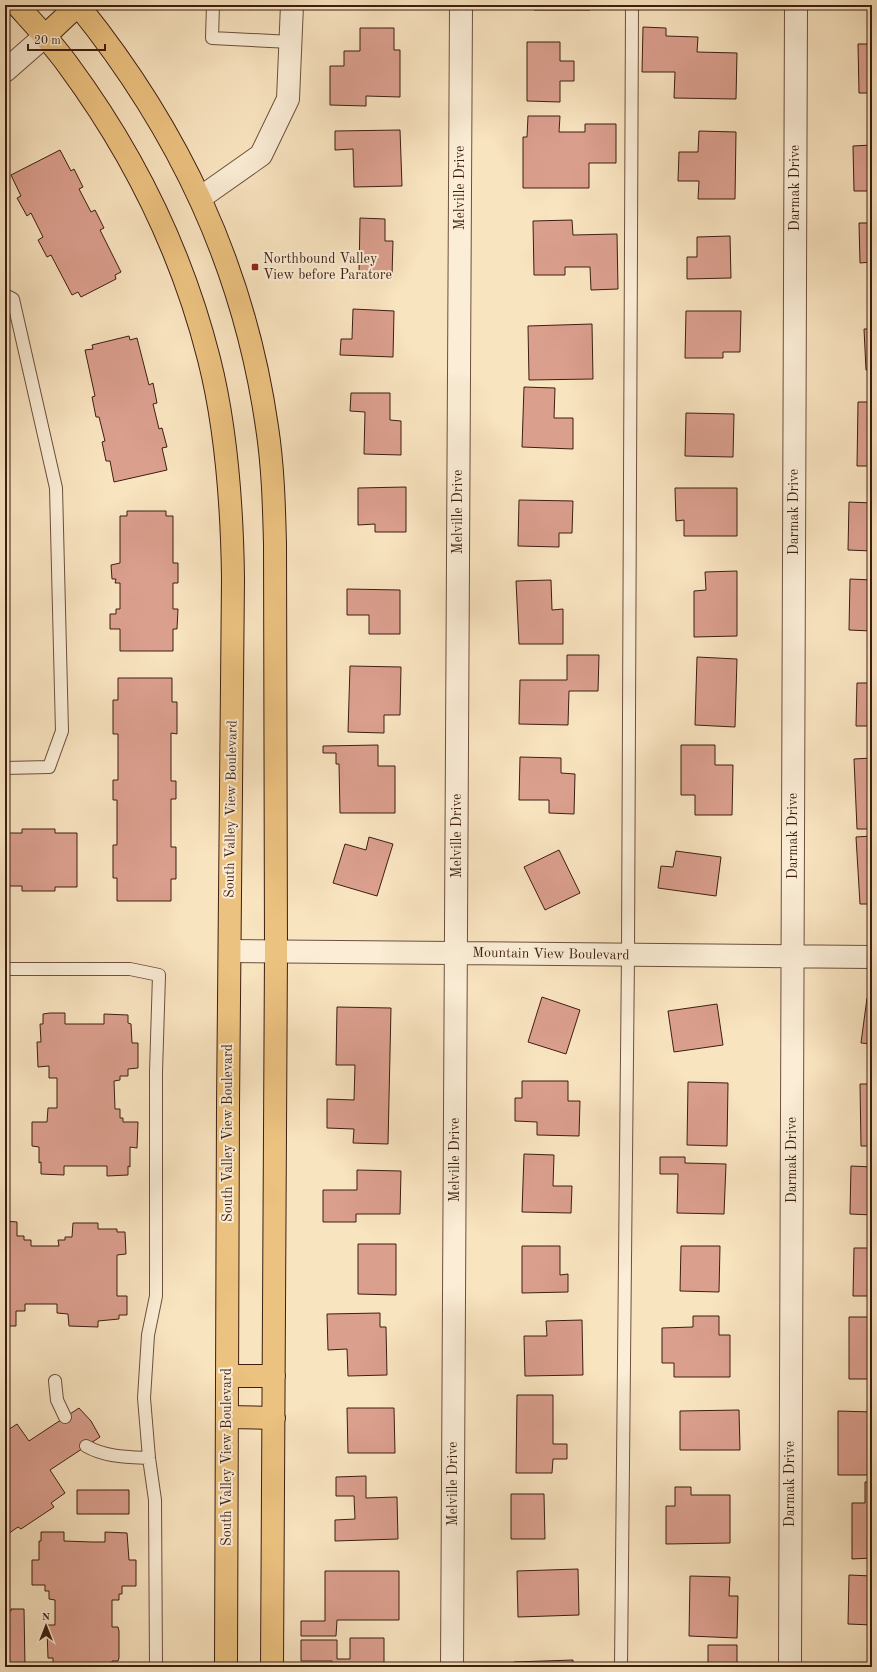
<svg xmlns="http://www.w3.org/2000/svg" width="877" height="1672" font-family="'Old Standard TT',serif">
	<style>
		.building { fill: #db9f8e; stroke: #3d1e11 }
		.lines { fill: none; stroke-linecap: round; stroke-linejoin: round }
		.service-casing { stroke: #6c503d; stroke-width: 14 }
		.minor-casing { stroke: #6c503d; stroke-width: 24 }
		.primary-casing { stroke: #3d1e11; stroke-width: 24 }
		.service { stroke: #fbedd6; stroke-width: 12 }
		.minor { stroke: #fbedd6; stroke-width: 22 }
		.primary { stroke: #ecc280; stroke-width: 22 }
		.poi-dot { fill: #8f2418; stroke: #fbedd6; stroke-width: 1.5 }
		.labels { text-anchor: middle; dominant-baseline: central; stroke-width: 4; stroke-linejoin: round; paint-order: stroke }
		.street-label { font-size: 14px; fill: #3d1e11; stroke: #fbedd6 }
		.poi-label { font-size: 14px; fill: #3d1e11; stroke: #fbedd6; text-anchor: start }
	</style>
	<rect width="100%" height="100%" fill="#f9e4c0"/>
	<filter id="stains"><feTurbulence type="fractalNoise" baseFrequency=".005" numOctaves="4"/><feColorMatrix values="0 0 0 0 .2 0 0 0 0 .09 0 0 0 0 .02 0 0 0 .5 -.17"/></filter>
	<radialGradient id="worn" r=".72"><stop offset=".6" stop-color="#630" stop-opacity="0"/><stop offset="1" stop-color="#630" stop-opacity=".3"/></radialGradient>
	<!-- building -->
	<path class="building" d="M534,5H590V10H534Z
		M643,27L666,28V36L698,37L697,52L737,53L736,99L674,98L675,72H642Z
		M360,28H394V50H400V97L366,96V106L330,105V66H344V51H360Z
		M527,42H560V61H574V81H560V102L527,101Z
		M858,44H872V93H859Z
		M528,116H560L559,132H585V124H616V163H589V188H523V137H527Z
		M400,130L402,186L354,187L353,149L335,150V131Z
		M699,131L736,132L735,199H698L699,181H678L679,152H698Z
		M872,145V191H854L853,146Z
		M60,150L71,171L74,169L83,187L79,189L91,212L95,210L104,228L100,230L121,272L115,275L116,279L81,297L78,292L72,295L51,255L47,257L38,240L43,237L31,213L27,216L17,198L21,196L11,175Z
		M360,218L385,219V241H393L392,276L359,275Z
		M572,220L573,235L617,234L618,289L591,290L590,267H565V275H534L533,221Z
		M859,223H872V262L860,263Z
		M730,236L731,278L687,279V257H697V237Z
		M353,309L394,311L393,357L340,355L341,339H352Z
		M686,311H741L740,352H723V358H685Z
		M592,324L593,379L529,380L528,326Z
		M864,329H872V370H866Z
		M129,336L130,340L137,338L149,385L153,383L157,403L153,404L159,429L162,428L167,447L162,448L167,470L114,482L110,461H106L102,442L105,441L99,417H96L92,397L95,396L85,350L93,349L92,345Z
		M524,387L555,388L554,418H573V449L522,447Z
		M351,393H390V420L401,421V455L364,454L365,412L350,411Z
		M858,402H872V466H857Z
		M686,413L734,414L733,457L685,456Z
		M406,487V532H375V524L358,525V488Z
		M675,488H737V536H684V520L676,521Z
		M519,500L573,501L572,533H559V547L518,546Z
		M849,502L872,503V551L848,550Z
		M127,511H166V516H173V563H178V583H173V609H178L177,629H173V651H120V629H110V614H116V609H120V583H115L116,579H112L111,565L120,563V516H127Z
		M5,522H7V555H5Z
		M737,571V636L694,637V591L706,590L705,572Z
		M850,579L872,580V631L849,630Z
		M551,580L552,610L563,609V644H519L516,581Z
		M347,589L400,590V634H369V615H347Z
		M5,602H6V620H5Z
		M567,655H599L598,691H569L568,725L519,724L520,680H567Z
		M697,657L737,659L735,727L695,725Z
		M350,666L401,667L400,715H384V733L348,732Z
		M5,668H6L5,699Z
		M118,678H172V702H177V734L171,733V781H176V799H171V847H176V879H171V901H117V878H113V845H117V800H113V780H118V734H113V700H118Z
		M857,683H872V726H856Z
		M378,745V766H395V813H340L339,764H336V753H323V746Z
		M681,745H715V765H733L732,815H695V795H681Z
		M520,757L561,758V773L575,774L574,814L549,813V800H519Z
		M872,758V829H857L854,759Z
		M22,829H55V833H77V887H55V891H22V886H5V833H22Z
		M872,836V904H860L856,837Z
		M369,837L393,844L377,896L333,883L345,844L366,850Z
		M559,850L580,893L545,910L524,867Z
		M676,851L721,857L716,896L658,888L661,866L673,867Z
		M542,997L580,1010L566,1054L528,1042Z
		M867,998L872,999V1044L861,1043Z
		M717,1004L723,1045L674,1052L668,1011Z
		M337,1007L391,1008L388,1144L353,1143L354,1129L327,1128V1099L354,1100L355,1065H336Z
		M50,1013H65V1024H104V1014L128,1015V1023L131,1024L132,1043H138V1068L128,1069V1076H120V1080L114,1081L115,1109H120V1118H123V1122H138L137,1148L130,1147V1167L128,1166V1175L107,1176V1166H64V1175L41,1174V1162L39,1163V1147L32,1146V1122H47L48,1108H57V1078H49V1066L38,1067L37,1042H41L40,1024H43V1014Z
		M522,1081H568V1101H580L579,1136L537,1135V1122L515,1121V1098H522Z
		M688,1082L728,1083L727,1146L687,1145Z
		M860,1084H872V1146H861Z
		M524,1154L554,1155L553,1186H572L571,1213L522,1212Z
		M660,1157H685V1163L726,1164L724,1214L677,1213L678,1174H660Z
		M851,1166L872,1167V1215L850,1214Z
		M357,1170L401,1171L400,1214H356V1222H323V1190H357Z
		M5,1221L17,1222V1236H24V1240H31V1246H59L58,1240H65V1237H72L73,1223H98V1229H117V1232H125L126,1254L117,1255V1296H127V1315H119V1319L98,1321V1327L69,1326L68,1314L57,1313V1304H25V1311H16V1326H5Z
		M358,1244H396V1295L358,1294Z
		M522,1246H560V1275L568,1274V1292L522,1293Z
		M681,1246H720L719,1292L680,1291Z
		M854,1248H872V1296H853Z
		M380,1313V1327H386L387,1375L348,1376L347,1349L328,1350L327,1314Z
		M693,1316H719V1335H730V1377H674V1363H662V1328L693,1327Z
		M849,1317H872V1379H849Z
		M582,1320L583,1375L525,1376L524,1336H547L546,1321Z
		M517,1395H553V1444H567V1459H553L552,1473H516Z
		M79,1408L91,1421L100,1437L50,1470L65,1493L51,1503L54,1507L21,1529L18,1527L5,1536V1432L17,1424L29,1441Z
		M347,1408H394L395,1453H348Z
		M739,1410L740,1450H680V1411Z
		M838,1411L872,1412V1475H838Z
		M366,1476V1498L397,1497L398,1539L335,1541V1520L355,1519L354,1496H336V1477Z
		M865,1482H872V1558L852,1559V1503H865Z
		M675,1487H691V1495H730V1543L666,1544V1506H675Z
		M77,1490H129V1514H77Z
		M511,1494H544L545,1539H511Z
		M41,1532H64V1541L92,1542H105V1532L127,1533L129,1560H136V1586H122V1594H119V1600H112V1627H118L119,1631V1658L118,1661H112V1667H53V1658H48L47,1630L48,1625H55V1600L49,1599V1591H45V1585H32V1560H39V1541H41Z
		M578,1569L579,1615L518,1617L517,1571Z
		M325,1571H399V1620H337L336,1636H301V1621H325Z
		M849,1575L872,1576V1625L848,1624Z
		M690,1576L730,1577L729,1596H738L737,1638L689,1636Z
		M11,1609H24L25,1667H5V1611H11Z
		M350,1638H384V1664H401V1667H332V1661H301V1640H337V1659H350Z
		M708,1645H737V1667H708Z
		M573,1660V1667H514V1662Z
		M856,1663H872V1667H856Z"/>
	<g class="lines">
		<defs>
			<path id="service" d="M213,5L212,38L291,42
				M5,295L13,299L56,488L62,731L49,767L5,768
				M5,969H130L159,975L156,1072V1296L148,1335L144,1398L149,1458L155,1500L156,1667
				M55,1381L57,1400L65,1417
				M86,1446C105,1457 127,1457 149,1458
				M621,1667L628,954L632,5"/>
			<path id="minor" d="M5,71L45,36
				M200,198L261,155L288,99L292,5
				M230,951L872,957
				M452,1667L461,5
				M790,1667L796,5"/>
			<path id="primary" d="M17,5C34,24 53,44 68,65C133,153 182,252 209,359C227,430 232,505 233,578L228,1106L226,1667
				M78,5C179,130 244,267 267,427C273,466 274,505 275,544L276,951L272,1667
				M45,36L78,5
				M227,1376H274
				M227,1417L274,1418"/>
		</defs>
		<!-- service casing -->
		<use href="#service" class="service-casing"/>
		<!-- minor casing -->
		<use href="#minor" class="minor-casing"/>
		<!-- primary casing -->
		<use href="#primary" class="primary-casing"/>
		<!-- service -->
		<use href="#service" class="service"/>
		<!-- minor -->
		<use href="#minor" class="minor"/>
		<!-- primary -->
		<use href="#primary" class="primary"/>
	</g>
	<!-- markers -->
	<rect class="poi-dot" x="251" y="263" width="8" height="8" rx="2"/>
	<g class="labels">
		<!-- street labels -->
		<g class="street-label">
			<text transform="translate(460 188) rotate(-90)">Melville Drive</text>
			<text transform="translate(795 188) rotate(-90)">Darmak Drive</text>
			<text transform="translate(458 512) rotate(-90)">Melville Drive</text>
			<text transform="translate(794 512) rotate(-90)">Darmak Drive</text>
			<text transform="translate(231 809) rotate(-89)">South Valley View Boulevard</text>
			<text transform="translate(457 836) rotate(-90)">Melville Drive</text>
			<text transform="translate(793 836) rotate(-90)">Darmak Drive</text>
			<text transform="translate(551 954) rotate(1)">Mountain View Boulevard</text>
			<text transform="translate(228 1133) rotate(-90)">South Valley View Boulevard</text>
			<text transform="translate(455 1160) rotate(-90)">Melville Drive</text>
			<text transform="translate(792 1160) rotate(-90)">Darmak Drive</text>
			<text transform="translate(227 1457) rotate(-90)">South Valley View Boulevard</text>
			<text transform="translate(453 1484) rotate(-90)">Melville Drive</text>
			<text transform="translate(790 1484) rotate(-90)">Darmak Drive</text>
		</g>
		<!-- poi labels -->
		<g class="poi-label">
			<text x="263" y="259">Northbound Valley<tspan x="263" dy="16">View before Paratore</tspan></text>
		</g>
	</g>
	<!-- margin -->
	<rect width="877" height="1672" fill="none" stroke="#f9e4c0" stroke-width="20"/>
	<rect x="6" y="6" width="865" height="1660" fill="none" stroke="#3d1e11" stroke-width="2"/>
	<rect x="10" y="10" width="857" height="1652" fill="none" stroke="#3d1e11"/>
	<!-- north arrow -->
	<g transform="translate(46 1626)" stroke="#fbedd6" stroke-width="3" paint-order="stroke">
	<path d="M0-3L7 15L0 10L-7 15Z" fill="#3d1e11"/>
	<text y="-6" font-size="11" font-weight="bold" text-anchor="middle" fill="#3d1e11">N</text>
	</g>
	<!-- scale -->
	<path d="M28 44v6h77v-6" fill="none" stroke="#3d1e11" stroke-width="2"/>
	<text x="34" y="44" font-size="12" fill="#3d1e11" stroke="#fbedd6" stroke-width="3" paint-order="stroke">20 m</text>
	<rect width="100%" height="100%" filter="url(#stains)"/>
	<rect width="100%" height="100%" fill="url(#worn)"/>
</svg>
